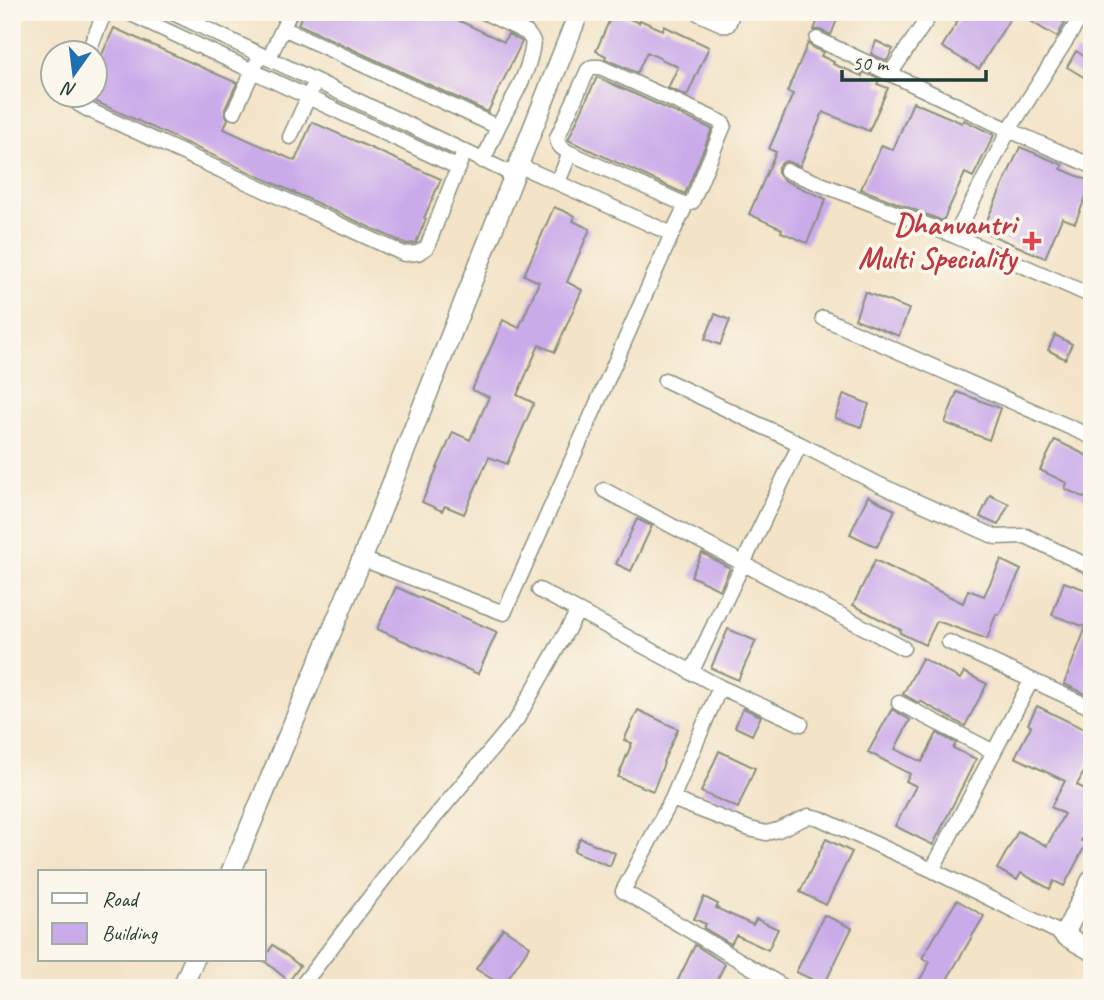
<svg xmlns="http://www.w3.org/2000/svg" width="1104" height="1000" font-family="Caveat,sans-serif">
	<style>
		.building { fill: #caabea }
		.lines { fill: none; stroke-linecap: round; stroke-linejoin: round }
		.minor-casing { stroke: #89907e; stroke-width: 17 }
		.tertiary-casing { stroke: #89907e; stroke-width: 22 }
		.minor { stroke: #fff; stroke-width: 14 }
		.tertiary { stroke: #fff; stroke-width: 19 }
		.health-dot { fill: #e0444e; stroke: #fbf7ec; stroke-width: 2.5 }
		.labels { text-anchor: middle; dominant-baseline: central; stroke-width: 7; stroke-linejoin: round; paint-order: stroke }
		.health-label { font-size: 30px; font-weight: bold; fill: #be3a42; stroke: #fbf7ec; text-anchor: end }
	</style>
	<rect width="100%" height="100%" fill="#fbf7ec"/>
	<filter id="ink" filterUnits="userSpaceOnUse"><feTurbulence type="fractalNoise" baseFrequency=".0143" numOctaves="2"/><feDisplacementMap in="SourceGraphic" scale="14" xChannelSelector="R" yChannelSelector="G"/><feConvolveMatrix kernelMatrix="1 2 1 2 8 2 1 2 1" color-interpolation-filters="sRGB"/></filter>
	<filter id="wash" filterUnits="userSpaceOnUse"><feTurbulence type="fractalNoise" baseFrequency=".00686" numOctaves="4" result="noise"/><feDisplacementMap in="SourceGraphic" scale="28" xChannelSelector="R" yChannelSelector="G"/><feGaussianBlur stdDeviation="1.57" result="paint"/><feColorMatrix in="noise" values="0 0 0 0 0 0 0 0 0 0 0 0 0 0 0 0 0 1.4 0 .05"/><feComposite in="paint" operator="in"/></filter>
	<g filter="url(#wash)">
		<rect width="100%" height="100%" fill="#f3e3c7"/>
		<g id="blocks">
			<!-- building -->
			<path class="building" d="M304,12H441L504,42L508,34L522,42L488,112L298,24Z
				M518,12H537L531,24L516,17Z
				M613,12L639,23L640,20L663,30L664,26L709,47L687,96L668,88L678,67L647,52L637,73L605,59L606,56L596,51Z
				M821,12H840L831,35L820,30H814Z
				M963,12H1014L979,69L942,47Z
				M1015,12H1067L1062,21L1065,23L1057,37Z
				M114,28L237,83L225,109V114L228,119L224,129L295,161L312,122L441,179L424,218L426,219L416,243L406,244L84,96L82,94H94V72Z
				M876,41L893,49L887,61L871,54Z
				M808,43L813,48L823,52L821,56L834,62L833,64L862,76L863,72L880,79L877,84L888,88L869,131L823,112L800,166L786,161L782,163L778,167V173L783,180L826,199L807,243L781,232L782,229L749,214L776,152L769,149L793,94L787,92Z
				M1076,51L1092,61V82L1067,67Z
				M597,77L712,129L685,194L568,140Z
				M913,102L962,123L964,120L994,135L973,177L965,173L943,221L861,189L882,145L893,150Z
				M1020,147L1063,165L1061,169L1092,182L1075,223L1062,218L1045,258L982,231Z
				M554,207L575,216L573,221L590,229L567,282L582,290L555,352L539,345L517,395L534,403L507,464L489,457L464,514L445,506L442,511L422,502L453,432L470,440L489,397L472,390L503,320L519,328L539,282L524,275Z
				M865,292L909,309L899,336L855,319Z
				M715,314L730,320L720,345L705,339Z
				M1055,335L1072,344L1065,359L1048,350Z
				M957,392L1000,408L989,440L945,423Z
				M844,394L869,404L861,427L835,418Z
				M1055,440L1092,458V501L1065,489L1067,483L1040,470Z
				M990,495L1009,504L998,525L980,517Z
				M868,496L895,510L877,547L850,534Z
				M637,519L652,526L631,571L616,564Z
				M702,553L730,568L720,590L691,576Z
				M875,560L963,603L968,590L984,596L1001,560L1021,570L999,615L996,614L987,639L937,621L925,645L900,633L901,630L853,605Z
				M1064,582L1092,592V697L1064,684L1086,627L1052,615Z
				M396,587L497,632L478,674L377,629Z
				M728,629L756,641L738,680L711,668Z
				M922,658L960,679L964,672L987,684L965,726L920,701L919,703L903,694Z
				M1037,706L1092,733V756L1077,785L1092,793V821L1081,841L1086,844L1064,886L1054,881L1050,889L1021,873L1017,880L997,869L1018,831L1047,846L1064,814L1051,807L1065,781L1015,757L1031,726L1028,724Z
				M743,708L761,716L752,735L735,727Z
				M892,709L910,720L895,749L922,762L937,733L956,743L953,748L976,759L933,845L895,826L916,786L906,781L910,774L868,752Z
				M638,710L678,729L663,762L664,763L653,791L618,777L632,743L624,740Z
				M719,751L755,768L738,808L701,792Z
				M580,838L615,853L610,866L574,851Z
				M826,839L852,852L826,905L800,892Z
				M704,897L718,904L716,908L753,925L756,919L778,929L768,950L736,935L731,944L704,928L706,924L694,919Z
				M957,900L984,916L942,988H915L930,962L922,958Z
				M824,915L852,928L824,985L796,972Z
				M503,928L530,946L503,986L476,969Z
				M273,945L300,966L289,981L263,960Z
				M695,945L725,964L713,988H674Z"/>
		</g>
	</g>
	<g filter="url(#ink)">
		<use href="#blocks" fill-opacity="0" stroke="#89907e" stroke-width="2"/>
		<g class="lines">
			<defs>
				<path id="minor" d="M127,12L459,168
					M171,12L514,175
					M290,12L283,28L498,127C511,101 531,71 533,41L527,33L484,12
					M817,39L1009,130L1092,166
					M88,52L105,12
					M269,58L283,28
					M890,74L932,12
					M71,94C74,103 82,106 89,110L404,254L418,253L427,247L464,152
					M234,112L257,62
					M290,137L312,89
					M570,153L686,205
					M483,161L498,127
					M787,171L955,236L1009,130L1084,12
					M558,182L570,153C563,149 558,147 557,138L588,70L592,67H600L721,122L724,125L692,202L686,205L672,234
					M955,236L1092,296
					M823,318L1092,437
					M665,380L800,444
					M604,490L903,648
					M362,559L504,613L672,234L518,165
					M539,590L720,687L672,799L623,891L786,988
					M949,642L1092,708
					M691,673L800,444L880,485L996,537L1026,536L1092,568
					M720,687L801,724
					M899,703L994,752
					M672,799L750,829L766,833L778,830L809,816L819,818L932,870L1064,935
					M932,870L1031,681
					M300,988L393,867L517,719L578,611"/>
				<path id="tertiary" d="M701,12L726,23L730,12
					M231,872L362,559L579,12
					M1092,879L1064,935L1092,951
					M182,988L194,960"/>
			</defs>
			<!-- minor casing -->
			<use href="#minor" class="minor-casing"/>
			<!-- tertiary casing -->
			<use href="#tertiary" class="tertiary-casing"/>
			<!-- minor -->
			<use href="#minor" class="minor"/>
			<!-- tertiary -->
			<use href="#tertiary" class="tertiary"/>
		</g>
	</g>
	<!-- markers -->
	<path class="health-dot" d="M1028.5 230.5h7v7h7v7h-7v7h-7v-7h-7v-7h7z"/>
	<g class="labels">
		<!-- health labels -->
		<g class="health-label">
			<text x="1016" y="224">Dhanvantri<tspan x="1016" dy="34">Multi Speciality</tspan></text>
		</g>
	</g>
	<!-- margin -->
	<rect width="1104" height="1000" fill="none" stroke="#fbf7ec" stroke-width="42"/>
	<!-- legend -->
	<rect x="38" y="870" width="228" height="91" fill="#fbf7ec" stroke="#a3ada2" stroke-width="2"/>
	<rect x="52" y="893" width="35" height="10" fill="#ffffff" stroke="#a3ada2" stroke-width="2"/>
	<text x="102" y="906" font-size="21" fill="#1f3d34">Road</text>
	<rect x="52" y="923" width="35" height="21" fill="#caabea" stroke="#a3ada2" stroke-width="2"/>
	<text x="102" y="940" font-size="21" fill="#1f3d34">Building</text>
	<!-- north arrow -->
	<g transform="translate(74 74) rotate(194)"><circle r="33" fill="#fbf7ec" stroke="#a3ada2" stroke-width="2"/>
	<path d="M0-5L12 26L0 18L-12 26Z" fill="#1f6fb2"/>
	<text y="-10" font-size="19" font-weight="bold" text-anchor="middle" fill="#1f3d34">N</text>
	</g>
	<!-- scale -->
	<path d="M842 70v10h144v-10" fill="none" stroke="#1f3d34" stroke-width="3.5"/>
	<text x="852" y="70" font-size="21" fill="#1f3d34" stroke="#fbf7ec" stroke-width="5" paint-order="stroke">50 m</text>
</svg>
